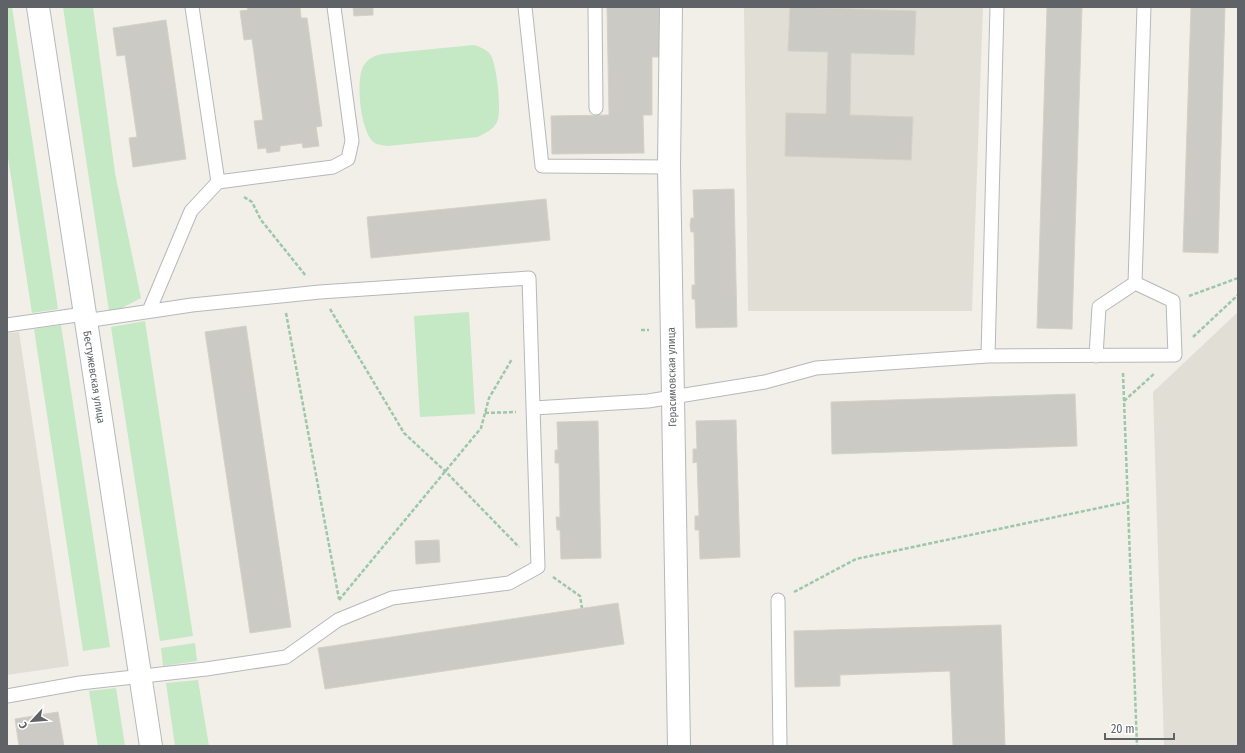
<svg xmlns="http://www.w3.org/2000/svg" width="1245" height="753" font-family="'Fira Sans Condensed',sans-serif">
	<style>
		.education { fill: #e1ded6 }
		.green { fill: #c5e8c5 }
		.building { fill: #cccac5; stroke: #d6d1c6 }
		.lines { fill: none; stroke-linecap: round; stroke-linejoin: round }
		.service-casing { stroke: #b5b8bc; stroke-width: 15 }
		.minor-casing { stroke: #b5b8bc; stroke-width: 24 }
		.tertiary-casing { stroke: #b5b8bc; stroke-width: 24 }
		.path { stroke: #9cc7a9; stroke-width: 2.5; stroke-dasharray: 4 2; stroke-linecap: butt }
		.service { stroke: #fff; stroke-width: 13 }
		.minor { stroke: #fff; stroke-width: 22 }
		.tertiary { stroke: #fff; stroke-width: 22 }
		.labels { text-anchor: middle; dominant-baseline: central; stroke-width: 3.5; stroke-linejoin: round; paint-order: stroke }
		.street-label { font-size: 11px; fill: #5f6368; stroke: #fff }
	</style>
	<rect width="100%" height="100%" fill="#f1efe8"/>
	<!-- education -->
	<path class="education" d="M744,7H983L972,311H748Z
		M1238,312V746H1164L1153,392Z
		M19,332L69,666L7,675V333Z"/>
	<!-- green -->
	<path class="green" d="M7,7H12L58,309L32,313L7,151Z
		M63,7H93L115,173L141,298L120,309L109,311Z
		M474,45C480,47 486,49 490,54C497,63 502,112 497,122C493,130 485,133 478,137L387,146C384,145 378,145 375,143C360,134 355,78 364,65C369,58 374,56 382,54Z
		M469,312L475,414L420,417L414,316Z
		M145,321L193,636L160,641L111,327Z
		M61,325L110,647L83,651L34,329Z
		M195,643L197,661L163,666L161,648Z
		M198,680L209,746H175L166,683Z
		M116,688L125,746H98L89,691Z"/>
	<!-- building -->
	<path class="building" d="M247,7H300L301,18H307L322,126L316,127L319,146L303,148L302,143L280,146V151L267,153L266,148L258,149L254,121L263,120L252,39L244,40L240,11L248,10Z
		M353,7H373V15L354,16Z
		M607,7H660V57H652V115H643L644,153L552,154L551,116L609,115Z
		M790,7L916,11L914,55L851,53L850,115L913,117L911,160L785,156L786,113L826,114L828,52L788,51Z
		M1047,7H1082L1072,329L1037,328Z
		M1191,7H1225L1218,253L1183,252Z
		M166,20L186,159L133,167L129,138L137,137L125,55L117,56L113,28Z
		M734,189L737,327L696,328L695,299H692V285H695L694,232H691L690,225L691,218H694L693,190Z
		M546,199L550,240L371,258L367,217Z
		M246,326L291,627L250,633L205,332Z
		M1075,394L1077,446L832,454L831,402Z
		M736,420L740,557L700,559L699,530H695V516H699L697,462L693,463V449H697L696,421Z
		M598,421L601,558L561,559L560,530H557L556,517H560L559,463H555V450H558L557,422Z
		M439,540L440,562L416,564L415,541Z
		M618,603L624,644L325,689L318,648Z
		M1001,625L1005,746H953L950,671L840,675V686L795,687L794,631Z
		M58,712L64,746H19L15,719Z"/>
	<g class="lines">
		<defs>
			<path id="service" d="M525,7L542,166L669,167
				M595,7L596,108
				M218,182L333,167L348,159L352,141L334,7
				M149,311L191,211L218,182L192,7
				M7,325L84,314
				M988,356L997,7
				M1096,356L1099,307L1135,283L1144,7
				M534,408L648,401L765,382L816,368L988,356L1175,355L1173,301L1135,283
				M778,600L780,746
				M7,696L80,683L206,669L286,657L338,620L392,598L509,583L538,567L529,278L320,292L192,305L85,321"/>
			<path id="minor" d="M671,7L669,167L679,746"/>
			<path id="tertiary" d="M38,7L151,746"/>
		</defs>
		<!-- service casing -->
		<use href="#service" class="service-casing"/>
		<!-- minor casing -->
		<use href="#minor" class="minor-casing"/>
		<!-- tertiary casing -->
		<use href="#tertiary" class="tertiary-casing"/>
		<!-- path -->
		<path class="path" d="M244,197L252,202L261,220L306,276
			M1189,296L1238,278
			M330,309L404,433L446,472L519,547
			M286,313L339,599
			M641,330H649
			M1193,337L1238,295
			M1123,373L1137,746
			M1124,401L1155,373
			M485,413L516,412
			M553,577L580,596L582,608
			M794,592L856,559L1127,502
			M339,600L481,428L489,398L512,359"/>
		<!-- service -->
		<use href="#service" class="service"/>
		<!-- minor -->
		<use href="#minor" class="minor"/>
		<!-- tertiary -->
		<use href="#tertiary" class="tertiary"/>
	</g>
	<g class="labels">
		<!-- street labels -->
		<g class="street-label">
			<text transform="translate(94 377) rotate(81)">Бестужевская улица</text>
			<text transform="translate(672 377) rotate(-91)">Герасимовская улица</text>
		</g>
	</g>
	<!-- border -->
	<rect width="1245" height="753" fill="none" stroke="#5f6368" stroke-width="16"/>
	<!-- north arrow -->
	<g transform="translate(32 721) rotate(244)" stroke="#ffffff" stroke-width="3" paint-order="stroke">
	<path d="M0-3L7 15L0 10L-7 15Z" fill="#5f6368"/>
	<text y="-6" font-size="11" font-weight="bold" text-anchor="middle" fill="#5f6368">С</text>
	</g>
	<!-- scale -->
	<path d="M1105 733v6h69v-6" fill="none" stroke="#5f6368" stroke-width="2"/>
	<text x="1111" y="733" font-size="12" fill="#5f6368" stroke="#ffffff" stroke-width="3" paint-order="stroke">20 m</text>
</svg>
